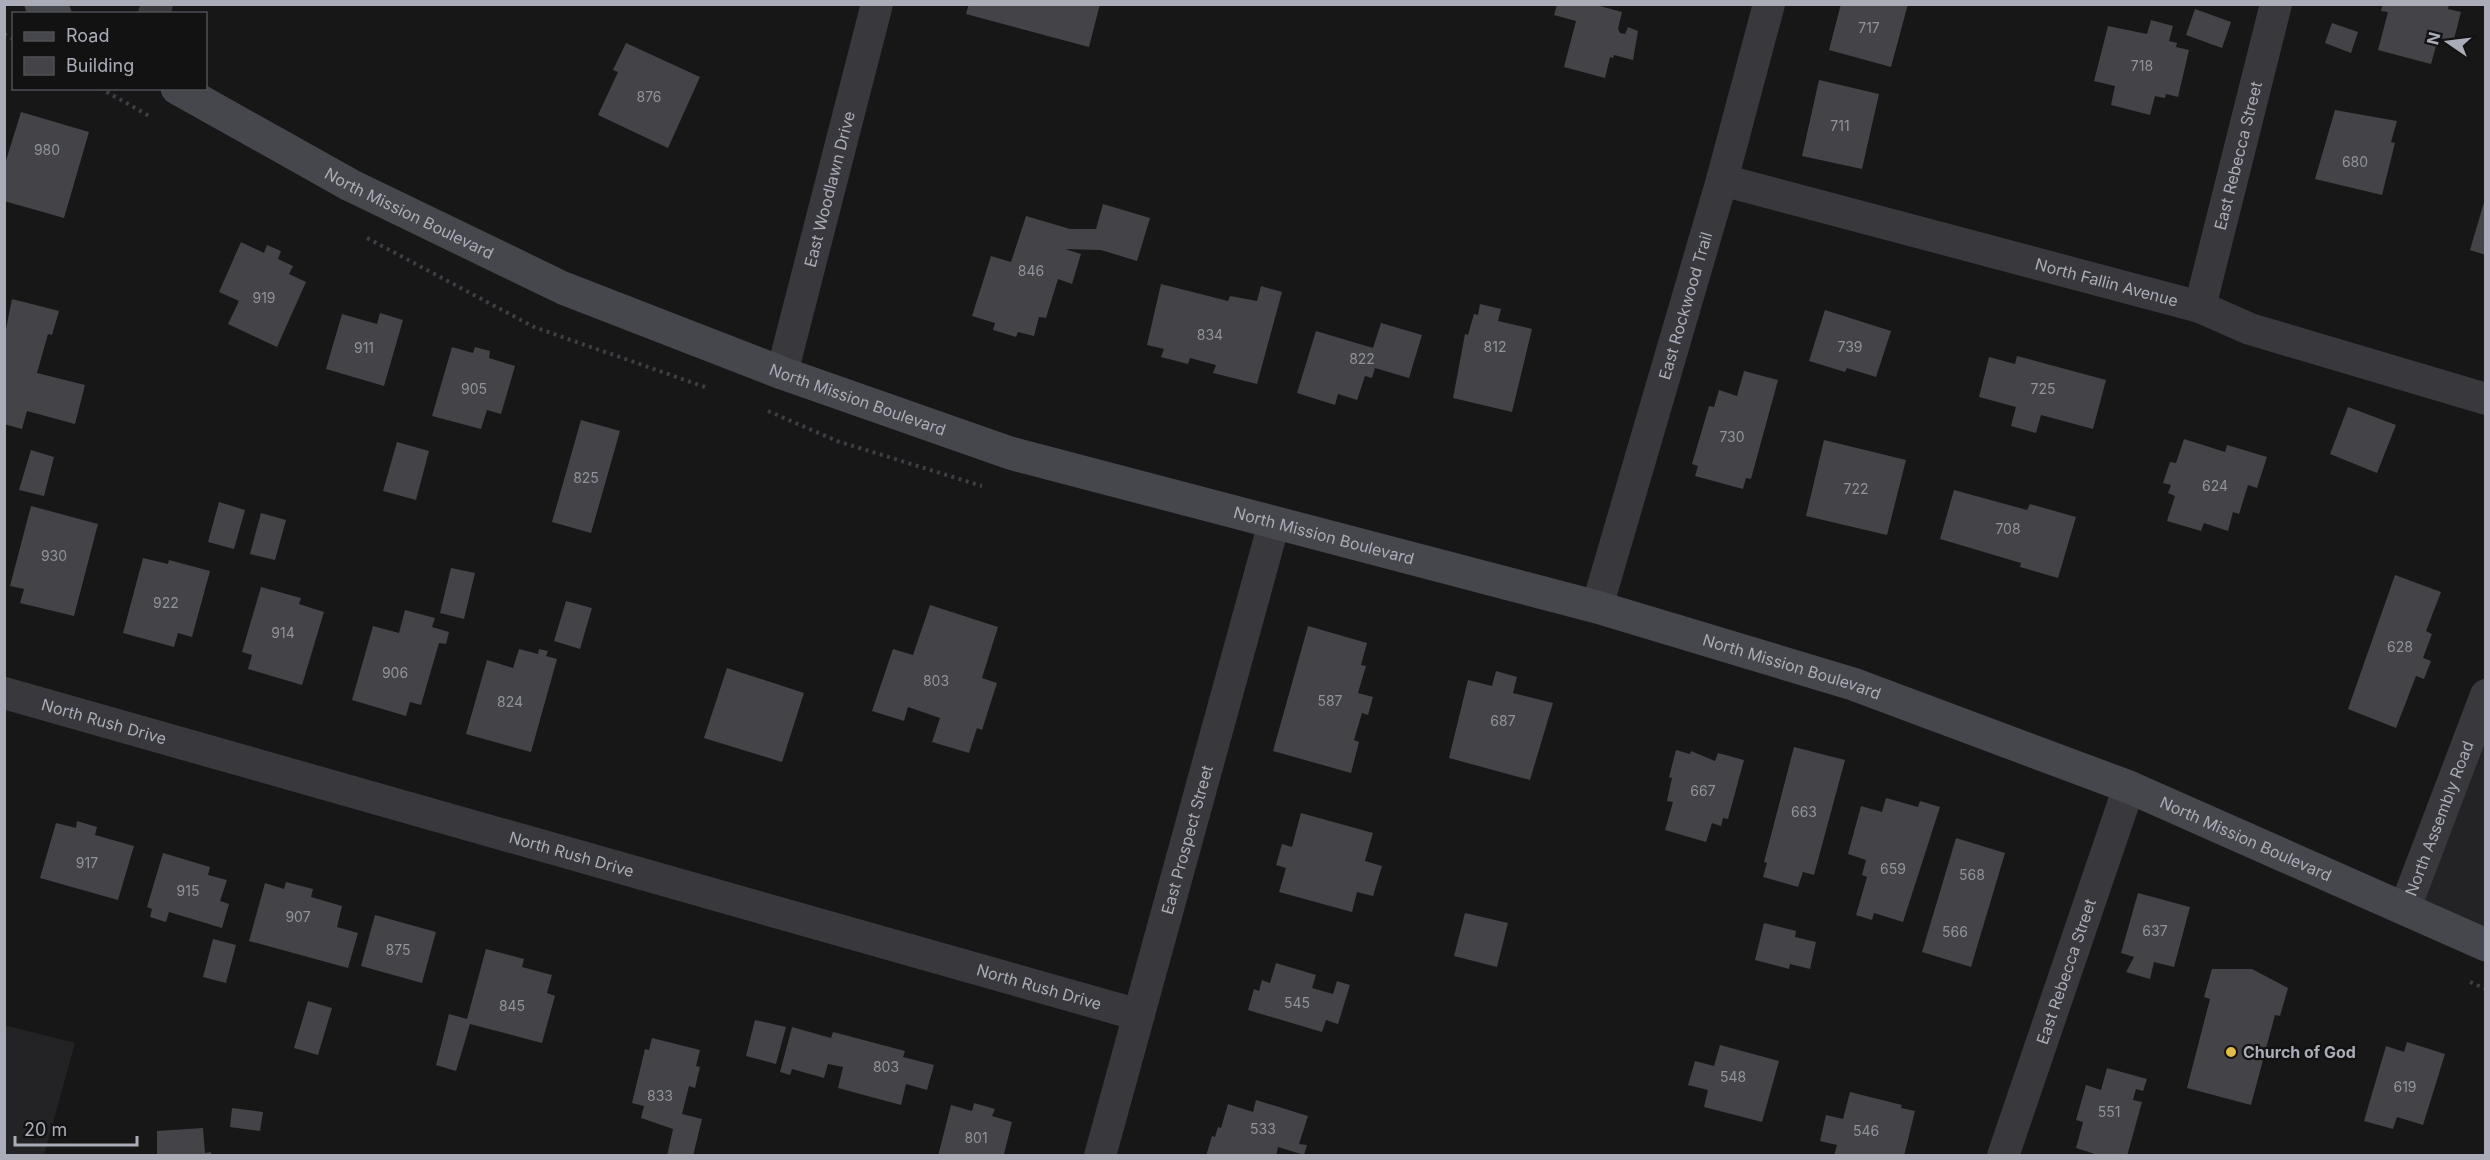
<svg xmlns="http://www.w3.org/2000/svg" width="2490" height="1160" font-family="Inter,sans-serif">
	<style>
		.built { fill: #232325 }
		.building { fill: #444448 }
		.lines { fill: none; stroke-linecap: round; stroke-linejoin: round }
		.path { stroke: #3e3f44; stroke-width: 4; stroke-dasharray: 3 4.5; stroke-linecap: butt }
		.street { stroke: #38383d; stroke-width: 32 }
		.secondary { stroke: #46474d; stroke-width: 33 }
		.poi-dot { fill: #e4bb43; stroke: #121213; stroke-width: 2 }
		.labels { text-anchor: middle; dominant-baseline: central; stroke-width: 4.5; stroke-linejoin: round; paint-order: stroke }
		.number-label { font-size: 14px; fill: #90939b }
		.street-label { font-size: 16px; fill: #aaadb7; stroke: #121213 }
		.poi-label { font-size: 16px; font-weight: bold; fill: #aaadb7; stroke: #121213; text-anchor: start }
	</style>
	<rect width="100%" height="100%" fill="#171718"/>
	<!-- built -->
	<path class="built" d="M2485,738V945L2405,908Z
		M4,1025L75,1043L44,1155H5Z"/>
	<!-- building -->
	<path class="building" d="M969,4H1100L1089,47L966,14Z
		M1841,4H1908L1891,67L1829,50Z
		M2383,4H2449L2448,9L2461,12L2453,43L2438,39L2431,64L2378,50L2388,12L2381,11Z
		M1557,5H1596L1622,12L1618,29L1620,33L1625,34L1628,27L1638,31L1633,60L1614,55L1613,58L1610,57L1605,78L1564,67L1576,21L1554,15Z
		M2195,9L2231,22L2222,48L2186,35Z
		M2151,20L2173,26L2169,41L2177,43L2176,47L2189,50L2178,97L2166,94L2165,98L2155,96L2150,115L2111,105L2115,86L2094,81L2108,26L2147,34Z
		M2332,23L2358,32L2351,53L2325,43Z
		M626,43L700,77L668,148L598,115L618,72L613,70Z
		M1819,80L1879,94L1862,169L1802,156Z
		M2335,110L2397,121L2391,142L2395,143L2382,195L2315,179Z
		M21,112L89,132L64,218L4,201V167Z
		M2485,199H2486V255L2470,250Z
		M1103,204L1150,218L1137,261L1101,250L1065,249L1081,254L1072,284L1058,279L1046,318L1039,317L1034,336L1018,332L1016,337L993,330L995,323L972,316L991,256L1011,262L1026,216L1070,229H1096Z
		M241,242L264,253L267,245L281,251L278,259L293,266L289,274L306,282L277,347L228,324L239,301L219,292Z
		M1161,284L1228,301L1230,296L1257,301L1261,286L1282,292L1257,384L1213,373L1216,365L1190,358L1188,364L1161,357L1164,349L1147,345Z
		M12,299L59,311L52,335L48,334L37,373L85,385L75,424L27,411L22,429L4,424V339Z
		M1480,304L1501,309L1498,321L1532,329L1512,412L1453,398L1465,334L1468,335L1474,314L1478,315Z
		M1825,310L1891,331L1876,377L1847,368L1845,372L1809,361Z
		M380,313L403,320L384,386L326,369L342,314L377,324Z
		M1381,323L1422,335L1409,378L1375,368L1372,378L1365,376L1357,400L1338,394L1335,405L1297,393L1316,331L1373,348Z
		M452,347L473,353L475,347L490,351L489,358L515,366L501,414L487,410L481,429L432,416Z
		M2017,356L2106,380L2093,429L2041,415L2036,433L2011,426L2016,407L1979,397L1989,357L2015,364Z
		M1744,371L1778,380L1751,479L1746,478L1743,489L1695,476L1698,466L1692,464L1709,406L1714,407L1719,390L1737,396Z
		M2348,407L2396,425L2377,473L2330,454Z
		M581,420L620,431L591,533L552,522Z
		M2184,439L2225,452L2227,445L2267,457L2257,488L2248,485L2239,514L2233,512L2228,531L2204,523L2201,531L2167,521L2175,496L2168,493L2171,485L2163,483L2170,462L2176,463Z
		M1824,440L1906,460L1887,535L1806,516Z
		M397,442L429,451L416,500L383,491Z
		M31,450L54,457L44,496L19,490Z
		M1954,490L2027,510L2030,504L2076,517L2058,578L2020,567L2021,563L1940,539Z
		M219,502L245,510L234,549L208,542Z
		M31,506L98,524L74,616L20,603L24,589L10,586Z
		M261,513L286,520L275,560L250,554Z
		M143,558L168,564L169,560L210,571L192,637L178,633L174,647L123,633Z
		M451,568L475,573L464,619L440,613Z
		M2395,575L2441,592L2426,631L2432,634L2423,658L2431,661L2424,679L2416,676L2396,728L2348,709Z
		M261,587L301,598L299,604L324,612L302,685L248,669L252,655L242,652Z
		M566,601L592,608L580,649L554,641Z
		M930,605L998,627L982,678L997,683L982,730L977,728L969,753L932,742L940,718L908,707L904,721L872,711L893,649L913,655Z
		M405,610L435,618L432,627L449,632L446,644L439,643L421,705L410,702L406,716L352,700L373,626L399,633Z
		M1308,626L1367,643L1361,665L1366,666L1358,693L1373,697L1368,715L1362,713L1354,740L1359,742L1351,773L1273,751Z
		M519,649L538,654L539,649L548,651L546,656L557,659L531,752L466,734L487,660L513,668Z
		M727,668L804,693L782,762L704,738Z
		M1496,671L1517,677L1513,693L1553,703L1530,780L1449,758L1468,680L1492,686Z
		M1794,747L1845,760L1814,875L1803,872L1798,887L1763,877L1767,863L1764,862Z
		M1676,750L1690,754L1691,751L1715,761L1718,753L1744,760L1728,819L1723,818L1721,826L1712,823L1706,842L1665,830L1673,802L1667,801L1672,778L1669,777Z
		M1886,798L1918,807L1920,801L1940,807L1903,922L1874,913L1872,920L1856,915L1867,877L1862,875L1866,860L1848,854L1861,806L1882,812Z
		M1301,813L1373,833L1365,861L1382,866L1373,896L1357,892L1352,912L1279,892L1286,868L1276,865L1282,844L1292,847Z
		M77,821L97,827L95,835L134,846L118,900L40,878L56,823L76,828Z
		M1956,838L2005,853L1971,967L1922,952Z
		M163,853L210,867L208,875L227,880L220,901L229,904L222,928L169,912L166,922L150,917L152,909L147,907Z
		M286,882L313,889L311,897L342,906L337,927L358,933L348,968L249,941L265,883L284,889Z
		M2138,893L2190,907L2174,967L2154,962L2150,979L2126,972L2134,957L2121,953Z
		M1465,913L1508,923L1497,967L1454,956Z
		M375,915L436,932L422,983L361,966Z
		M1764,923L1796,931L1795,937L1816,942L1810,969L1790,964L1789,969L1755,960Z
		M213,939L236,945L226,983L203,977Z
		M486,949L524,959L522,967L552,975L547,993L555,996L542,1043L470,1024L456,1071L436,1065L449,1014L467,1019Z
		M1276,963L1316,975L1312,988L1333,994L1337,981L1350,985L1338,1024L1326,1020L1322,1032L1248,1010L1254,989L1259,991L1262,980L1270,983Z
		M2212,969H2252L2288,988L2280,1016L2275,1015L2251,1105L2187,1088L2210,999L2204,997Z
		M308,1001L332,1008L318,1055L294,1048Z
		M755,1020L786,1027L776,1064L746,1056Z
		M792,1027L831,1038L833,1032L905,1051L903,1057L934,1065L927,1090L906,1084L901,1105L838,1088L843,1067L828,1064L824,1078L792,1069L790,1075L780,1072Z
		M652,1038L700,1050L696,1066L700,1067L695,1088L689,1086L682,1114L702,1119L693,1156H667L673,1129L641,1118L644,1106L632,1103L645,1049L649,1050Z
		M2407,1042L2445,1054L2423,1125L2397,1117L2393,1129L2364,1121L2386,1046L2404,1052Z
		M1720,1045L1779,1061L1762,1122L1704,1107L1708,1090L1688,1085L1695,1061L1714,1066Z
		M2107,1068L2147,1079L2143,1091L2136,1089L2133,1100L2142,1102L2127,1156H2101L2076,1148L2083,1122L2076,1120L2086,1085L2101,1090Z
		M1850,1092L1902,1105L1901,1108L1915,1111L1904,1156H1834L1837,1145L1820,1141L1826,1115L1843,1119Z
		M1256,1100L1308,1116L1299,1144L1307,1145L1304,1155L1278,1147L1276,1156H1206L1212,1136L1215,1137L1218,1127L1221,1128L1228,1104L1253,1112Z
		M974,1103L995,1109L992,1116L1012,1122L1004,1154L938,1156L951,1105L972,1111Z
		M232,1108L263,1112L260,1131L230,1127Z
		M203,1128L205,1153L211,1152V1156H157V1131Z"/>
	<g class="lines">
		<!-- path -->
		<path class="path" d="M4,34L14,39
			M100,88L151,117
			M367,238L534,327L705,387
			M768,411L837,441L982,486
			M2470,982L2486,989"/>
		<!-- street -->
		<g class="street">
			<path d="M154,14L157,4"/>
			<path id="s1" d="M1722,180L2200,307L2250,329L2486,399"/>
			<path id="s2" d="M2200,307L2276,4"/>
			<path id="s3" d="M782,373L877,4"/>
			<path id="s4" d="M1597,607L1722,180L1769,4"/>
			<path id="s5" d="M4,693L1139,1015"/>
			<path id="s6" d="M2405,908L2486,695"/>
			<path id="s7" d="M1100,1156L1274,523"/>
			<path id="s8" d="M2003,1156L2129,787"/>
		</g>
		<!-- secondary -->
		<g class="secondary">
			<path d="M41,4L55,14"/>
			<path id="s9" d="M177,88L350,185L563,288L782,373L1010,453L1597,607L1853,684L2129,787L2486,945"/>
		</g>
	</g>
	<!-- markers -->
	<circle class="poi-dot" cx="2231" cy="1052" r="6"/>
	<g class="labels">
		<!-- number labels -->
		<g class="number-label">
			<text x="1869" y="27">717</text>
			<text x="2142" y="65">718</text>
			<text x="649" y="96">876</text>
			<text x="1840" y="125">711</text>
			<text x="47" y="149">980</text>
			<text x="2355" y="161">680</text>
			<text x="1031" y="270">846</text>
			<text x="264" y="297">919</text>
			<text x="1210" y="334">834</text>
			<text x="1495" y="346">812</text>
			<text x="1850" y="346">739</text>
			<text x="364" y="347">911</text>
			<text x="1362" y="358">822</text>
			<text x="474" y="388">905</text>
			<text x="2043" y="388">725</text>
			<text x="1732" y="436">730</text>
			<text x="586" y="477">825</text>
			<text x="2215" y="485">624</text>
			<text x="1856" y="488">722</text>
			<text x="2008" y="528">708</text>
			<text x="54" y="555">930</text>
			<text x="166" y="602">922</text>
			<text x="283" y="632">914</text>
			<text x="2400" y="646">628</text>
			<text x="395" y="672">906</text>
			<text x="936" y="680">803</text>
			<text x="1330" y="700">587</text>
			<text x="510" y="701">824</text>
			<text x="1503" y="720">687</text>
			<text x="1703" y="790">667</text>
			<text x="1804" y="811">663</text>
			<text x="87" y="862">917</text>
			<text x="1893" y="868">659</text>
			<text x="1972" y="874">568</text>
			<text x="188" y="890">915</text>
			<text x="298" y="916">907</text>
			<text x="2155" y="930">637</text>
			<text x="1955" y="931">566</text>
			<text x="398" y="949">875</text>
			<text x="1297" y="1002">545</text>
			<text x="512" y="1005">845</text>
			<text x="886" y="1066">803</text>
			<text x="1733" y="1076">548</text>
			<text x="2405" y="1086">619</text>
			<text x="660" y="1095">833</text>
			<text x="2109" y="1111">551</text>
			<text x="1263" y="1128">533</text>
			<text x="1866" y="1130">546</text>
			<text x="976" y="1137">801</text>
		</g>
		<!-- street labels -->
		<g class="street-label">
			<text stroke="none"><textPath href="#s2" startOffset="156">East Rebecca Street</textPath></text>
			<text stroke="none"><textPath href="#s3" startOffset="190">East Woodlawn Drive</textPath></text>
			<text stroke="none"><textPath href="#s9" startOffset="264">North Mission Boulevard</textPath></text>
			<text stroke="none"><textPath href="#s1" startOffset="398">North Fallin Avenue</textPath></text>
			<text stroke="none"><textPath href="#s4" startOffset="314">East Rockwood Trail</textPath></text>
			<text stroke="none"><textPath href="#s9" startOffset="750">North Mission Boulevard</textPath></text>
			<text stroke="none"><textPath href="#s9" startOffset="1236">North Mission Boulevard</textPath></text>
			<text stroke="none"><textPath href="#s9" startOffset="1722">North Mission Boulevard</textPath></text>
			<text stroke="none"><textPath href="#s5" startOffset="104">North Rush Drive</textPath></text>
			<text stroke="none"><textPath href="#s6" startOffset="96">North Assembly Road</textPath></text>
			<text stroke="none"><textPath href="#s9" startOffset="2208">North Mission Boulevard</textPath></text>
			<text stroke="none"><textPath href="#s7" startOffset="328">East Prospect Street</textPath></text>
			<text stroke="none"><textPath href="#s5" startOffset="590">North Rush Drive</textPath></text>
			<text stroke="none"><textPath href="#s8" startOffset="195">East Rebecca Street</textPath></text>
			<text stroke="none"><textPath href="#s5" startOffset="1076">North Rush Drive</textPath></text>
		</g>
		<!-- poi labels -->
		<g class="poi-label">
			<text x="2243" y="1052">Church of God</text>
		</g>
	</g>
	<!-- border -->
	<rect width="2490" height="1160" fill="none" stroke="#aaadb7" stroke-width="12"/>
	<!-- legend -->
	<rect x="12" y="12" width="195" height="78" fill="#121213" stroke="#4f5055" stroke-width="1.5"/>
	<rect x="24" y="32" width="30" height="9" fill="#46474d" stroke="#4f5055" stroke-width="1.5"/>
	<text x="66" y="42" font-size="18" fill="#aaadb7">Road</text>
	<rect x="24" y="57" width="30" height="18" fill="#444448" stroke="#4f5055" stroke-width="1.5"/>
	<text x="66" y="72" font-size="18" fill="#aaadb7">Building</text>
	<!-- north arrow -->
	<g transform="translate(2448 42) rotate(284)" stroke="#121213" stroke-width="4.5" paint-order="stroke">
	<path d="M0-4.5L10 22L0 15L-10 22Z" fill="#aaadb7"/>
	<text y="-9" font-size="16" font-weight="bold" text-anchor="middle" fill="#aaadb7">N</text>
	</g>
	<!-- scale -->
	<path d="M15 1136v9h122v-9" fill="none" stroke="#aaadb7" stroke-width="3"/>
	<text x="24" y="1136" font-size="18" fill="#aaadb7" stroke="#121213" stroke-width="4.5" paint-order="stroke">20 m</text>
</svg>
